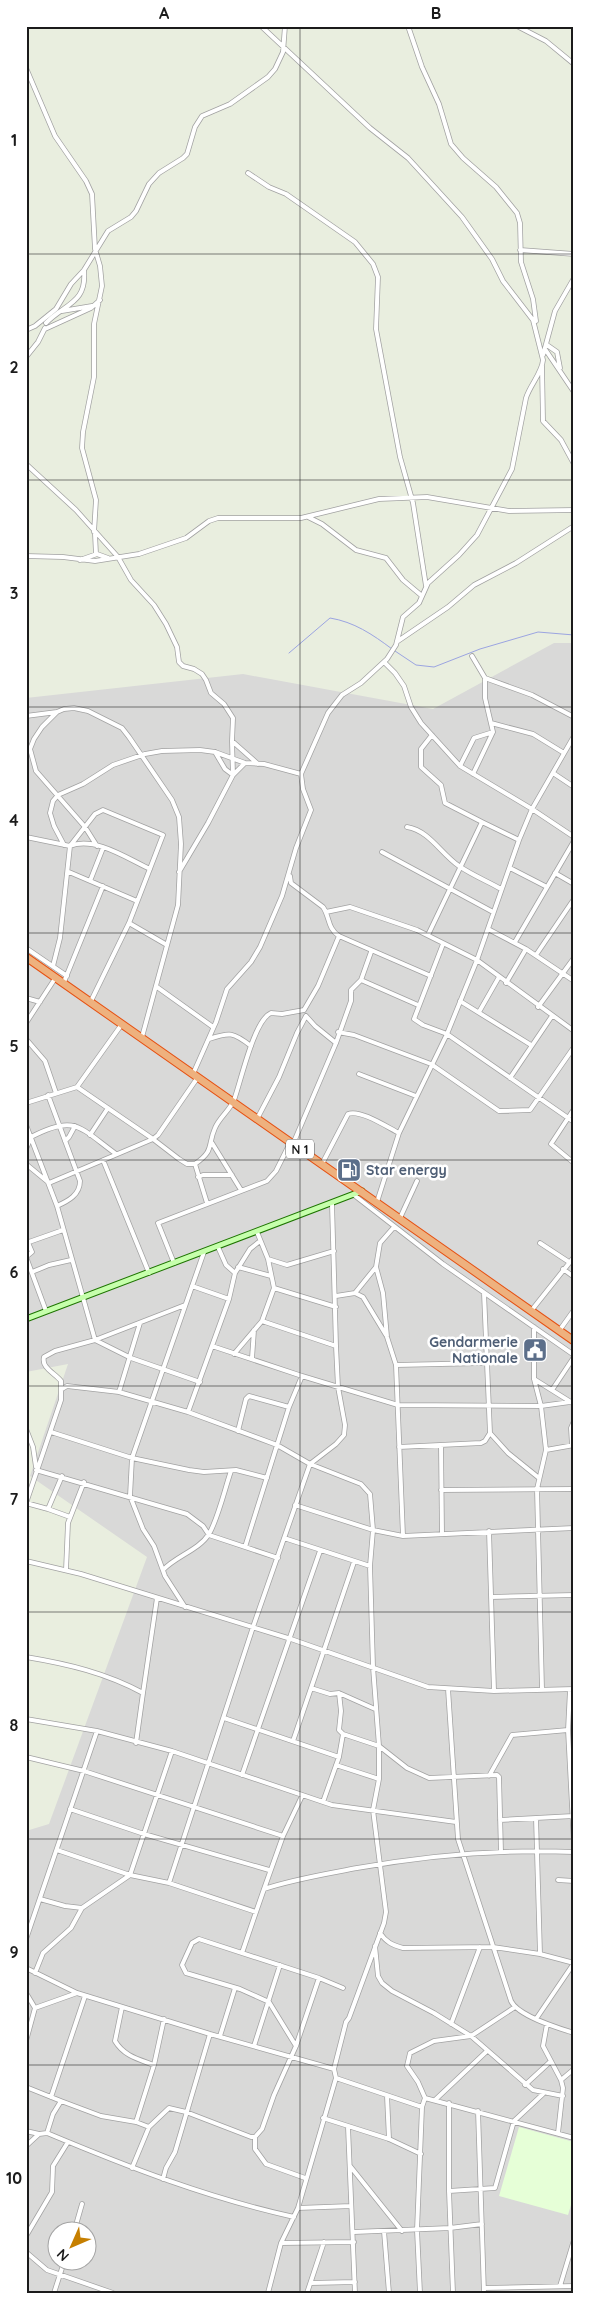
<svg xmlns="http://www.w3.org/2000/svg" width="600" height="2319" font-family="Quicksand,sans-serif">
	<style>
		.residential { fill: #d9d9d8; fill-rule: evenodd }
		.education { fill: #e6ffd7 }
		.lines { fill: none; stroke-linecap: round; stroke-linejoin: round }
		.stream { stroke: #9ba4e1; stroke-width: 1 }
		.street-casing { stroke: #a2a2a2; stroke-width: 5.5 }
		.secondary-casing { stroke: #1d7400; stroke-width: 7 }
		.highway-casing { stroke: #e65113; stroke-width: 9 }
		.street { stroke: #fff; stroke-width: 4 }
		.secondary { stroke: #c6ffac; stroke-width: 5 }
		.highway { stroke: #eeb17e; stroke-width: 7 }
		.grid { fill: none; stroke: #1b1b1b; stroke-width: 1; stroke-opacity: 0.55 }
		.labels { text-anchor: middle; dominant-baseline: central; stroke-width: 5; stroke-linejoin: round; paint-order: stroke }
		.shield { fill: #fff; stroke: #5f5f5f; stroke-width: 1 }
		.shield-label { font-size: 12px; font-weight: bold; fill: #1b1b1b }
		.service-label { font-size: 14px; font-weight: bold; fill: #4e5e75; stroke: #fff; text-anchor: start }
		.neatline { fill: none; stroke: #1b1b1b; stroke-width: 2 }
		.grid-label { font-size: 16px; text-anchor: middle; font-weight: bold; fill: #1b1b1b }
	</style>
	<rect width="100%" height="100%" fill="#e9eedf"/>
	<!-- residential -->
	<path class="residential" d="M554,643H574V2293H26V1831L49,1824L147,1557L30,1476L68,1364L26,1372V698L243,674L433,709ZM58,2232H88V2262H58Z"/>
	<!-- education -->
	<path class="education" d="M519,2127L574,2142V2195L568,2215L499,2196Z"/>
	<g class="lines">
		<!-- stream -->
		<path class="stream" d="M395,651L416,665L434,667L480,649L538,632L574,635
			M289,653L330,618C354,622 372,634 392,649"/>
		<defs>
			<path id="street" d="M408,26L422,67L439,104L451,144L463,158L496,187L517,213L520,223L521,262L533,299L536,321
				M517,26L546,41L574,64
				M26,68L55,136L86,181L92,194L95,249L100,266L102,286L94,324V377L83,432L82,448L96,500L94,532
				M248,173L269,187L286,194L355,242L373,264L378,277L376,329L400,457L413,503L426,586
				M520,250L574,254
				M62,311L92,306
				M46,323C66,303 87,303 84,270
				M45,329L91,308L100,300
				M26,330L35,326L56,309L71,284L84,270L108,231L131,217L136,211L149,184L159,173L183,158L187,154L195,127L202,116L230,104L268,77L275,69L283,52L285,26
				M547,345L557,352L560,368
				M545,349L574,392
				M543,355L555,311L574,278
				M26,357L38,342L45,328
				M542,366L543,421L561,440L574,464
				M26,464L76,510L118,557L131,580L154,605L166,624L177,647L179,662L183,666L194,669L202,674L206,680L211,693L224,704L233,718L232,741L258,764
				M308,517L322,524L356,550L386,558L403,580L422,596
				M95,534L96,554
				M26,556L63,557L95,561L139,554L186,538L209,521L218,518H301L379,499L427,497L509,511L574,510
				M80,560L97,554L108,558
				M398,641L448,607L474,585L516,563L574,526
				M472,656L485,678V698L493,732L473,774
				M384,662L395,673L404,686L411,707L421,723L460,766L532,809L574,837
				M485,678L532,695L574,717
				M26,716L57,712
				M491,723L533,734L564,753
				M432,735L421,749V767L441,785L445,803L482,822
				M232,741L233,775
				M215,752L225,769L233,775
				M460,766L474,738L493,732
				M553,773L574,787
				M407,827C430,831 440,853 459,866C472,875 487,881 501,889
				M26,837L70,846L95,814L103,810L163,835L129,923L91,1001
				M64,845L54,826L50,813L53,801L58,795L83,784L113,765L145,754L162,751L200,750L215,752L245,763L264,764L301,774
				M97,846L85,827L36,771L30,749L34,739L42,727L57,712L64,709L74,708L88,711L122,728L129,737L172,800L179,817L181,844L178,905L142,1037
				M382,852L493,912
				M510,868L547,887
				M69,872L137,901
				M179,872L208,823L233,775L245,763
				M555,873L574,884
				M290,876L291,883L323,907C330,917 327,928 339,936L431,976
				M90,881L103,848
				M326,912L350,907L417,930L477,960L574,1031
				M129,923L167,945
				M488,929L526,949L574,981
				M428,935L482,822L519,840
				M515,942L574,841
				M443,944L414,1019L423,1025L447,1034L574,1122
				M26,948L67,976
				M536,955L574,899
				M53,966L60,938L70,846C95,836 128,859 150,869
				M361,980L371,952
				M64,982L103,886
				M506,983L526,949
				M157,987L213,1027
				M26,998L40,1002
				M460,1001L531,1045
				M538,1007L574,958
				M479,1012L499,977
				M306,1016L315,1026L336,1043
				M26,1023L56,977
				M338,1032L354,1035L431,1064L499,1111L530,1110L574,1047
				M26,1039L45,1061L56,1093
				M209,1039C230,1032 233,1032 251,1046
				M193,1074L216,1022L227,989L251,962L260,947L282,896L296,848L311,810L303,789L301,774L328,713L342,695L361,683L387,659L396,645L403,617L419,603L428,583L459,555L477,535L512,469L526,398C530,385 542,373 543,360L533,320L503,281L492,259L462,217L408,158L370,128L261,26
				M359,1074L416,1096
				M510,1078L552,1016
				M77,1087L153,1139L179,1159L187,1164H195L207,1203
				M48,1095L80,1181C80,1195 68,1201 57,1206
				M26,1103L77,1087L122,1024
				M574,1109L551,1144L574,1163
				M257,1119L279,1077L297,1033L306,1016
				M26,1125L57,1206L95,1340L131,1358L200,1382
				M90,1135L108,1108
				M65,1141L69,1137L75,1126
				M212,1143L241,1190
				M293,1144L336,1043L351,1001V990L361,980L418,1005
				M26,1149L31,1137C75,1114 79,1127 116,1154
				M103,1160L149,1273
				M26,1164L49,1183L153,1139L158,1135L198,1077
				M195,1164C215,1150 207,1146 215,1128C219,1118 230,1110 234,1100C241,1081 254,1020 271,1013L282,1014L304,1010L318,986L339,936
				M322,1164L348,1114C360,1109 387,1127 399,1133
				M198,1177L203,1175H232
				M354,1195L443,1264L574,1355
				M377,1202L399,1133L447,1034L477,960L519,840L532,809L574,736
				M400,1218L417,1181
				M394,1227L380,1243L376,1267L383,1293L387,1337L396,1365L403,1536
				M26,1238L32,1252L26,1257
				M29,1242L63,1230
				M540,1243L569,1262
				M218,1247L226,1265L235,1273
				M26,1257L46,1311
				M268,1259L287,1265L334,1251
				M174,1263L158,1223L267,1181L276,1171L290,1143
				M238,1267L271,1276
				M563,1269L574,1277
				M32,1272L49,1265L71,1260
				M192,1286L229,1299
				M274,1288L336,1307
				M355,1293L376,1267
				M336,1296L355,1293L363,1297L386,1335
				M531,1311L574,1257
				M262,1321L336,1346
				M534,1327V1379L541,1406L546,1450
				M559,1331L574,1310
				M212,1346L302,1376
				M234,1354L262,1321L274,1288L268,1259L257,1232
				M252,1358L254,1330
				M396,1365L486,1363
				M534,1379L574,1404
				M62,1389L67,1386L119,1392L188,1412L277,1445L310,1464L361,1484L370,1494L373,1530L370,1566L373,1667L379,1746V1779L373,1810L386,1912L384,1923L349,2018L346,2022L334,2069L336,2078L298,2208L281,2243L354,2242
				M552,1390L574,1357
				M119,1392L140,1323
				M188,1412L229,1299L235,1273L250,1249L260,1241
				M26,1429L33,1447L36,1467
				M238,1431L246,1399L249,1396L289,1407
				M51,1432L132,1458L189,1470L204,1472L236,1470L267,1478
				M490,1433L508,1453L539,1478
				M572,1445L571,1428L574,1421
				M441,1446L442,1534
				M399,1447L481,1443L485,1441L490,1433L484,1293
				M36,1470L187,1514L203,1526L209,1535L278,1558
				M62,1476L48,1509L70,1517
				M441,1490L574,1489
				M26,1503L61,1400V1381C55,1373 41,1368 44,1357L55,1351L95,1340L185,1305
				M26,1503L48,1509
				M295,1505L373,1530L403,1536L574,1528
				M489,1531L494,1691
				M284,1538L370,1566
				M245,1547L289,1407L302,1376L398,1405L541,1406L570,1402
				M26,1561L81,1574L291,1639L428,1687L494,1691L574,1689
				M66,1570L68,1523L84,1482
				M163,1570C176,1556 199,1550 209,1534C218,1519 225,1488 231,1471
				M491,1597L574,1595
				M185,1607L165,1576L154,1546L143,1529L130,1496L132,1458L204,1252
				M26,1657C68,1664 106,1673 143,1693L136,1743
				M311,1688L330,1694L339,1693L375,1709
				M448,1689L458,1839L511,2001C518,2016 558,2028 574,2033
				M542,1689L537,1489L546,1450L574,1445
				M570,1690L568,1730L574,1844
				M143,1693L157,1598
				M224,1718L339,1757
				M26,1719L97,1731L172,1751L332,1805L456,1822
				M343,1734L379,1746L407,1768L429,1778L497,1775L499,1777L501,1852
				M293,1741L354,1562
				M26,1757L84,1771L283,1836L302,1796
				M336,1765L379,1779
				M242,1775L320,1551
				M489,1776L512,1735L568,1730
				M323,1802L339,1757L343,1734L339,1730L341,1711L339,1693
				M70,1809L144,1834L269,1870
				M536,1818L540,1954
				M500,1820L573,1816
				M57,1850L130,1875L169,1883L253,1627L310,1464L336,1444L344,1435L345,1425L338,1387L336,1346L332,1204
				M558,1880L574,1881
				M169,1883L256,1912L264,1889C294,1879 326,1874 357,1868C429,1855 501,1849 574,1852
				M264,1889L283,1836
				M40,1899L65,1906L82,1908L130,1875L172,1751
				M380,1933C386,1942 392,1945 403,1948L493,1947L540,1954L574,1963
				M26,1939L97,1731
				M375,1946L378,1976L382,1983L392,1991L434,2013L471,2036L533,2090L563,2096
				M242,1953L256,1912
				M26,1968L77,1993L210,2034L334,2069
				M35,1973L43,1953L71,1928L82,1908
				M26,1993L35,2008L26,2041
				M122,2007L115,2041C124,2056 138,2059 154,2065
				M35,2008L77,1993
				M536,2019L574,1963
				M451,2024L480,1947
				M547,2024L543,2046L561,2080L563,2088L558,2133
				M220,2036L235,1988
				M254,2046L280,1965
				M296,2046L269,2002L240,1989L186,1973L182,1965L192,1943L199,1939L319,1978L343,1988
				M336,2078L422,2107
				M561,2080L574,2069
				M525,2085L551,2061
				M26,2087L61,2101
				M387,2096L389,2139
				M51,2097L85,1996
				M425,2098L418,2082L407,2066L410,2053L434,2041L471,2036L515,2007
				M435,2100L487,2051
				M449,2103V2191L453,2293
				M478,2111L484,2293
				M323,2118L389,2139L421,2154
				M136,2122L154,2065L164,2019
				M348,2127L355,2293
				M26,2131L39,2134L47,2133C128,2167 208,2198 294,2217
				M47,2133L53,2114L61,2101L101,2116L136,2122L149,2127L169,2108L186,2112L251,2137H255
				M26,2146L39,2134
				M350,2166L402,2231
				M132,2168L149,2127
				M305,2178L266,2164L255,2149V2137L262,2129L274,2095L296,2046L319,1978
				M163,2179L166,2168L175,2152L210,2034
				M449,2191L495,2188L514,2121L543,2094
				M298,2208L351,2206
				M384,2231L389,2293
				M74,2232L82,2204
				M354,2232L450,2228L482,2224
				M26,2236L52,2192L53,2166L68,2142
				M26,2252L47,2270L113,2293
				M311,2283L355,2282
				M560,2286L574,2240
				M484,2288L574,2286
				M54,2293L64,2262
				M268,2293L281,2243
				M307,2293L324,2242
				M420,2293L417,2230L422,2107L425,2098L574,2138"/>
			<path id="secondary" d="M26,1319L362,1191"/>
			<path id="highway" d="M26,957L574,1341"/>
		</defs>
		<!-- street casing -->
		<use href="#street" class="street-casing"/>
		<!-- secondary casing -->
		<use href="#secondary" class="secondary-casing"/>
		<!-- highway casing -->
		<use href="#highway" class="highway-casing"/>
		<!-- street -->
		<use href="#street" class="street"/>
		<!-- secondary -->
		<use href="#secondary" class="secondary"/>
		<!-- highway -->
		<use href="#highway" class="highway"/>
	</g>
	<!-- grid -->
	<path class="grid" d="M300,26V2293M26,254H574M26,480H574M26,707H574M26,933H574M26,1160H574M26,1386H574M26,1612H574M26,1839H574M26,2065H574"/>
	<!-- icons -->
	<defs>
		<symbol id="fuel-square" viewBox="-11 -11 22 22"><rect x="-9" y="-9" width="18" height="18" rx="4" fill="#5c6f8a" stroke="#fff"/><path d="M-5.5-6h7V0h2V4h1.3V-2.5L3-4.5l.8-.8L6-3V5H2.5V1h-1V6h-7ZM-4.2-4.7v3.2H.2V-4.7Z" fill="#fff"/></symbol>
		<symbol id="civic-square" viewBox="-11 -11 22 22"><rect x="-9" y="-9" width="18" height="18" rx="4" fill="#5c6f8a" stroke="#fff"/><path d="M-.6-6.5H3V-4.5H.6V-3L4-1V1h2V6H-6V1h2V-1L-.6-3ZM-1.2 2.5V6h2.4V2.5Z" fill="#fff"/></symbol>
	</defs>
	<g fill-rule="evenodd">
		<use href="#fuel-square" x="335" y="1156" width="28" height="28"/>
		<use href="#civic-square" x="521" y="1336" width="28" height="28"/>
	</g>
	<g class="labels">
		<!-- shield labels -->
		<rect class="shield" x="286" y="1139.5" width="28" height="19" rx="4"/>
		<g class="shield-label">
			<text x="300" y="1149">N 1</text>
		</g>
		<!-- service labels -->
		<g class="service-label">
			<text x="366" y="1170">Star energy</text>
			<text x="518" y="1342" text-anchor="end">Gendarmerie<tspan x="518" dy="16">Nationale</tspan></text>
		</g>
	</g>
	<!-- border -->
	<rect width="600" height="2319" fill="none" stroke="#ffffff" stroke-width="55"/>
	<!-- north arrow -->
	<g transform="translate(72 2246) rotate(225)"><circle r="24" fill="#ffffff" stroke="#a4a4a4"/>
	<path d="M0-4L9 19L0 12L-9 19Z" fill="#c67f00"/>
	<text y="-8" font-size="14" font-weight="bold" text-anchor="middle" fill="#1b1b1b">N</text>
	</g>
	<rect x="28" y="28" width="544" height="2264" class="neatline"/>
	<g class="grid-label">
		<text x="164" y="19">A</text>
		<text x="436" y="19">B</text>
		<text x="14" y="146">1</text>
		<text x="14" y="373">2</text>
		<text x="14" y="599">3</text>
		<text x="14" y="826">4</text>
		<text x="14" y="1052">5</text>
		<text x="14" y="1278">6</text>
		<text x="14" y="1505">7</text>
		<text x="14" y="1731">8</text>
		<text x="14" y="1958">9</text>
		<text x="14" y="2184">10</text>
	</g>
</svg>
